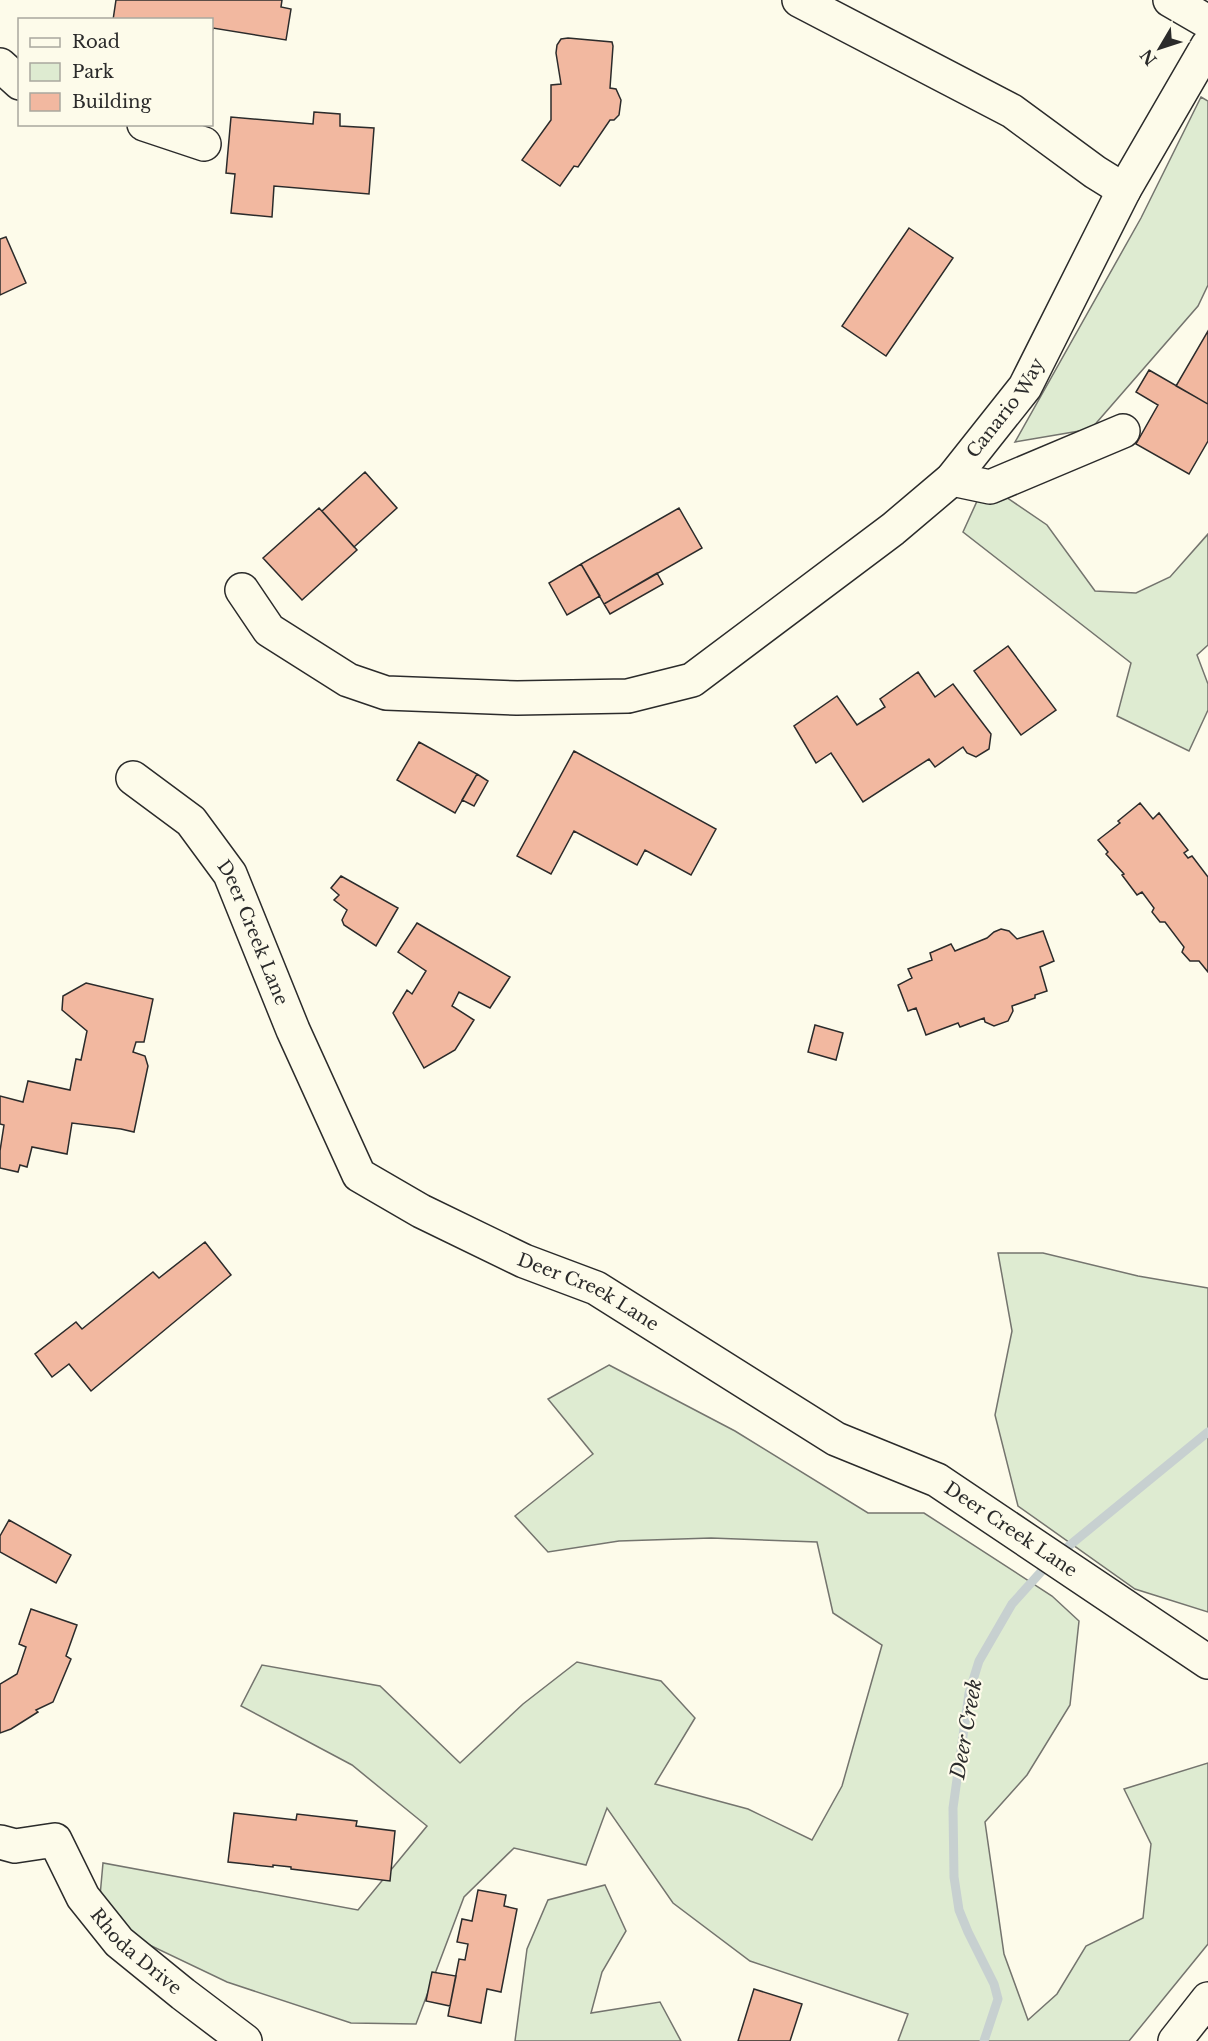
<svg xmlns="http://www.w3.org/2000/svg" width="1208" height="2041" font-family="'Libre Baskerville',serif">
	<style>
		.green { fill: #deebd1; stroke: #74746e; stroke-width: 1.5 }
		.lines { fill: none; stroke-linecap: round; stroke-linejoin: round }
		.stream { stroke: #c7d0d0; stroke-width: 9 }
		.building { fill: #f2b8a0; stroke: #2b2b2b; stroke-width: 1.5 }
		.minor-casing { stroke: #2b2b2b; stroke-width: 36 }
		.minor { stroke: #fdfbea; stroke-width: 33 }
		.labels { text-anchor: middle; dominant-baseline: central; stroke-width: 4.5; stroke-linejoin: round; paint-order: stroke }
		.street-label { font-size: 18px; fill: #2b2b2b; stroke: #fdfbea }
		.water-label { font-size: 20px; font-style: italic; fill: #2b2b2b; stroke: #fdfbea }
	</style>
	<rect width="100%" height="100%" fill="#fdfbea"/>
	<!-- green -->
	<path class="green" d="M1201,97L1208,101V285L1198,306L1091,429L1015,442L1141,218Z
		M1003,495L1047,525L1095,591L1136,593L1170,577L1208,534V645L1197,655L1208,684V710L1189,751L1117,716L1131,663L963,532L978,499Z
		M998,1253H1043L1138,1276L1208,1288V1612L1135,1589L1018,1506L995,1415L1012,1331Z
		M609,1365L735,1431L868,1513H924L1052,1596L1079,1621L1070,1705L1027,1775L985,1822L1004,1954L1028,2020L1057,1994L1086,1946L1143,1918L1151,1844L1124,1789L1208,1763V1944L1129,2041H898L908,2014L750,1961L673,1903L607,1808L586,1865L514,1848L464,1897L416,2024L351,2023L227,1982L120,1931L100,1896L103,1863L358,1910L427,1826L352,1765L241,1706L262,1665L380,1686L460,1763L523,1704L577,1662L661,1681L695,1718L655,1784L748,1809L812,1840L842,1786L882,1645L833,1613L817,1542L711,1538L619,1541L548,1552L515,1516L593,1454L548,1399Z
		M605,1885L626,1931L602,1972L591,2013L660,2002L681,2041H515L527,1949L548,1900Z"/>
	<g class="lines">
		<!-- stream -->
		<path class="stream" d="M1059,1554L1208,1432
			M984,2041L998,1999L994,1984L968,1932L959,1910L954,1877L953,1808L969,1693L979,1661L1012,1604L1049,1563"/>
	</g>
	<!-- building -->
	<path class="building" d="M116,0H282L281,7L291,9L286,40L213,28L212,32V20H113Z
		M568,38L612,42L613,46L610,88L616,89L621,100L619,115L614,120H610L578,167L574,166L560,186L522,160L551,120V85L561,84L556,53L557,45L561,39Z
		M314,112L340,114V126L374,128L369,194L274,186L272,217L231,213L235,174L226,173L231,117L313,124Z
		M909,228L953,258L886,356L842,326Z
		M6,237L26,283L0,295V239Z
		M1208,331V404L1176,386Z
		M1149,370L1208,404V441L1189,474L1136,444L1158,405L1136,392Z
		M365,472L397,508L354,547L322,511Z
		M319,508L357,550L302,600L263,558Z
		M679,508L702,548L604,604L581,564Z
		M581,564L600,596L567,615L549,583Z
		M657,573L663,584L610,614L604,604Z
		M1008,646L1056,710L1021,735L974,671Z
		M918,672L935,697L953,684L991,734L989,749L976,757L967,753L963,747L935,767L929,759L863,802L831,753L816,763L794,726L837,696L857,725L885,707L880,699Z
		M419,742L477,774L455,813L397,780Z
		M574,751L716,829L691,875L645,850L637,865L574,831L551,874L517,856Z
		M477,774L488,781L474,806L462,800Z
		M1140,803L1153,819L1159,813L1188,850L1184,853L1188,858L1192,856L1208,877V972L1199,961H1190L1182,952L1184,947L1165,922H1160L1152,912L1154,908L1142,892L1137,895L1122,875L1124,874L1106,854L1108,852L1098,840L1120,823L1118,821Z
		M341,876L398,908L376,946L344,925L342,920L347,910L334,900L339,895L331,888Z
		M417,923L510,977L490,1008L459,992L452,1006L474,1020L455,1050L424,1068L393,1013L407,990L412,994L426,971L398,952Z
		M1001,929L1009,931L1017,939L1043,931L1054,961L1040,967L1047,991L1035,995V998L1012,1006L1013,1011L1008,1021L994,1026L985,1022L984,1018L960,1027L958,1023L926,1035L916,1008L908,1011L898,985L912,978L908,969L932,960L930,953L951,944L955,951L987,938L994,932Z
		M86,983L153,999L144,1042H136L133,1052L145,1056L148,1066L134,1132L121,1129L72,1123L67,1154L32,1147L27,1167L20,1165L18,1172L0,1168V1151L4,1125L0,1124V1096L23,1102L28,1081L70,1090L76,1059L81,1060L87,1031L62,1010L63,996Z
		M815,1025L843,1033L836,1060L808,1052Z
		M205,1242L231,1275L91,1391L69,1364L52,1377L35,1354L76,1322L82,1329L153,1272L159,1278Z
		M9,1520L71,1555L56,1583L0,1552V1536Z
		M31,1609L77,1625L66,1656L71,1659L53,1702L36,1710L38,1712L11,1729L0,1733V1684L17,1674L26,1647L19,1644Z
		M234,1813L296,1820L297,1814L357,1821L356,1826L395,1831L390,1881L291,1869V1867L273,1865V1867L228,1862Z
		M478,1890L506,1895L504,1906L517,1909L501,1992L487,1989L481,2023L448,2016L459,1959L465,1960L468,1944L457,1942L462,1919L472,1921Z
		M432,1972L456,1976L450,2006L426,2001Z
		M754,1989L802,2004L790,2041H738Z"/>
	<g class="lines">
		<defs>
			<g id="minor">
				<path d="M799,0L1012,111L1095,172L1124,190"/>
				<path d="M1170,0L1208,22"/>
				<path d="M0,65L20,83"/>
				<path d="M144,124L204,144"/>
				<path d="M952,479L990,487L1123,431"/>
				<path id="s1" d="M242,590L269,630L348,680L386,693L517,698L628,696L692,680L893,529L952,479L1025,387L1124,190L1208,45"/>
				<path id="s2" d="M133,778L191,821L230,874L293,1030L359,1175L421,1211L524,1261L596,1288L836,1439L937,1480L1208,1662"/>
				<path id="s3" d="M0,1842L15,1846L55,1840L83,1897L119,1942L183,1994L245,2041"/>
				<path d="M1175,2041L1208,1999"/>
			</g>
		</defs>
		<!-- minor casing -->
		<use href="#minor" class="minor-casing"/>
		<!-- minor -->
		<use href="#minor" class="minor"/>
	</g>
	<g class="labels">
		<!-- street labels -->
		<g class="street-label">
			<text stroke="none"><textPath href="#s1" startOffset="908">Canario Way</textPath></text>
			<text stroke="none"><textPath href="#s2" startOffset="201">Deer Creek Lane</textPath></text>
			<text stroke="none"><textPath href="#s2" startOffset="723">Deer Creek Lane</textPath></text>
			<text stroke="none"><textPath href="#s2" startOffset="1210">Deer Creek Lane</textPath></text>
			<text stroke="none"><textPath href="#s3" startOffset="196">Rhoda Drive</textPath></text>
		</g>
		<!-- water labels -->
		<g class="water-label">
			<text transform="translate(966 1729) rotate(-80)">Deer Creek</text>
		</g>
	</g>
	<!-- legend -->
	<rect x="18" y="18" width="195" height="108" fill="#fdfbea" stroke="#a9a89e" stroke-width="1.5"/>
	<rect x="30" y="38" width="30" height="9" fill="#fdfbea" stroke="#a9a89e" stroke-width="1.5"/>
	<text x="72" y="48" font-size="18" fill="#2b2b2b">Road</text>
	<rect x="30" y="63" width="30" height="18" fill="#deebd1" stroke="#a9a89e" stroke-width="1.5"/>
	<text x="72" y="78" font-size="18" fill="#2b2b2b">Park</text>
	<rect x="30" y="93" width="30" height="18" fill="#f2b8a0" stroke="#a9a89e" stroke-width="1.5"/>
	<text x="72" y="108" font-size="18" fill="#2b2b2b">Building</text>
	<!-- north arrow -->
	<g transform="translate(1160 48) rotate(231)" stroke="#fdfbea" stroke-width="4.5" paint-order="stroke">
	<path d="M0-4.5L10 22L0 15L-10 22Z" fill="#2b2b2b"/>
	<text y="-9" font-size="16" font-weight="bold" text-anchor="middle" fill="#2b2b2b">N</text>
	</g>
</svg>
